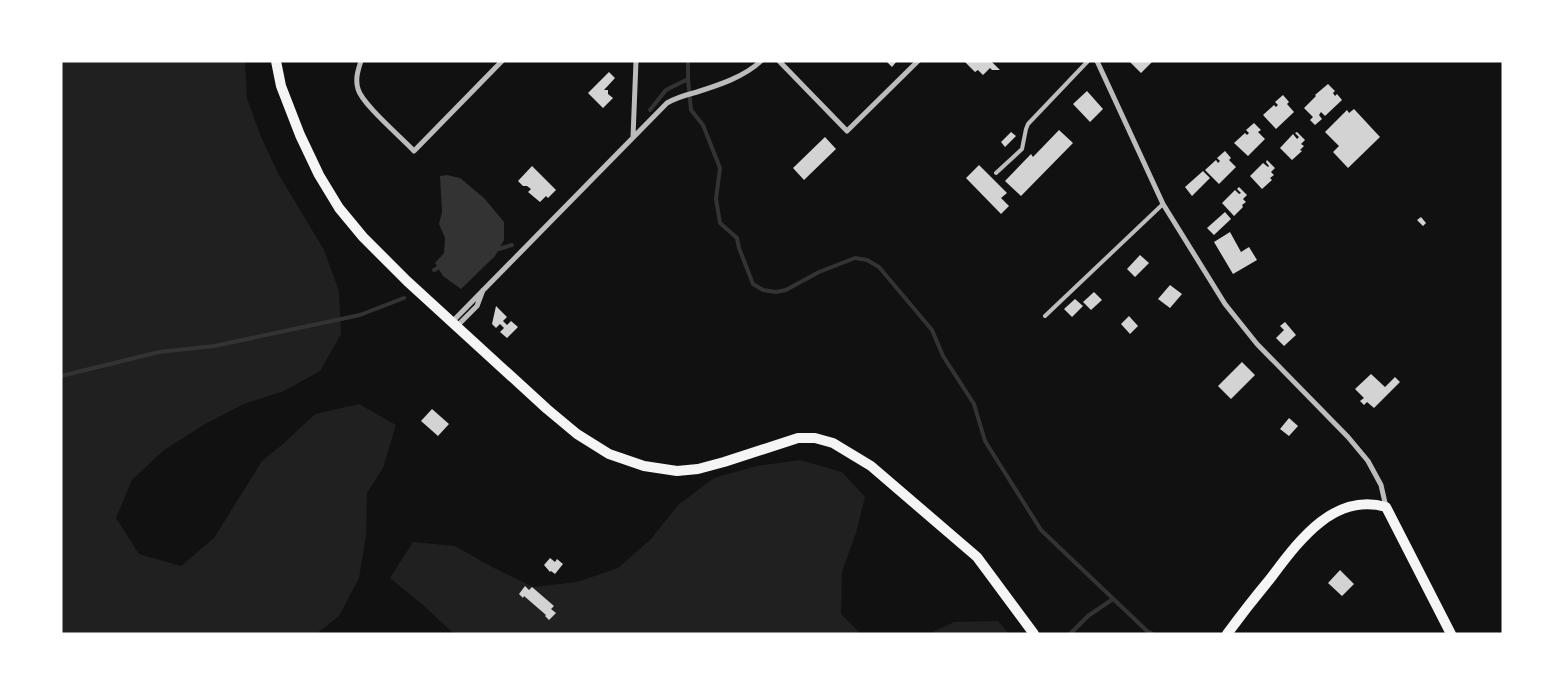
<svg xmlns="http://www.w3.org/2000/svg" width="1564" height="695" font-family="Poppins,sans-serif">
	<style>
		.green { fill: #202020 }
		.water { fill: #333 }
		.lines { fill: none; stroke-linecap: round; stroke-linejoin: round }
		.stream { stroke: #333; stroke-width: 4 }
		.building { fill: #d3d3d3 }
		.service { stroke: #bcbcbc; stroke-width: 4 }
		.minor { stroke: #bcbcbc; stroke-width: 5 }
		.secondary { stroke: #f5f5f5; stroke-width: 10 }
	</style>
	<rect width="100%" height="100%" fill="#111"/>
	<!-- green -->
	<path class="green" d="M61,61H245L247,98L261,137L279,175L324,250L339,291L341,334L320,371L284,391L244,404L205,424L164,450L132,480L116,518L139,554L181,566L214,538L262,461L283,444L315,414L359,404L396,425L383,468L367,493L366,536L359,578L339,616L316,634H61Z
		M800,460L842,472L865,497L856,533L842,572L841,614L861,634H454L423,605L390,578L413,542L455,546L492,567L533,587L577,582L618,568L651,539L678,505L714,478L757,466Z
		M998,621L1009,634H928L954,622Z"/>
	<!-- water -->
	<path class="water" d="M447,175L460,178L484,198L504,222V240L495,256L461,289L443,276L435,263L444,253L445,238L439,224L442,212L440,176Z"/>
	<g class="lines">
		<!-- stream -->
		<path class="stream" d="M688,61V79L691,110L703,125L720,168L716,199L720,223L737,238L739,248L753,284L763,290L776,292L786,290L819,272L855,258L867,260L879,267L932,330L943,356L974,404L985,441L1041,530L1147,631L1153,634
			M650,110L666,90L688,79
			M495,250L512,245
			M434,270L443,265
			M61,376L159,352L214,346L360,315L404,298
			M1070,634L1088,616L1113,599"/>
	</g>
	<!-- building -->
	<path class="building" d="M886,61H897L892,67Z
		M964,61H991L1000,70H992L990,68L983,75L978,70L975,72Z
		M1129,61H1153L1141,73Z
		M609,72L615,78L604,90H608V94L613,98L603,108L588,93Z
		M1328,84L1335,91L1333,93L1335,96L1337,94L1342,100L1325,116L1321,112L1319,115L1322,119L1315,125L1310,120L1313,117L1304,108L1316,96L1315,95Z
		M1087,91L1103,109L1090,122L1073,104Z
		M1283,95L1289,102L1287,104L1294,112L1276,129L1263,115L1274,105L1276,107L1278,105L1275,102Z
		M1354,109L1380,137L1348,168L1333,152L1339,146L1325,132L1347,110L1349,113Z
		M1254,123L1261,130L1258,132L1265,139L1248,156L1234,143L1245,133L1247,135L1249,133L1246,130Z
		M1059,130L1073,143L1021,196L1005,181L1031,154L1033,157Z
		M1011,132L1016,136L1005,147L1001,142Z
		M1297,132L1305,140L1301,144L1304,146L1300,150L1302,151L1292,160L1280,148L1293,134L1297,139L1299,137L1295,133Z
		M825,137L836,149L804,180L793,168Z
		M1225,151L1231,158L1229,160L1236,167L1219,184L1205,170L1216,160L1218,163L1220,161L1217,158Z
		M1267,160L1275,168L1271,172L1274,175L1270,178L1272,180L1262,189L1250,176L1263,163L1268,167L1269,166L1266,162Z
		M979,165L1007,193L1001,198L1009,206L1001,214L966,178Z
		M532,166L556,190L548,198L546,196L540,202L528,192L531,189L527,186H523L518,181Z
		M1203,171L1210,178L1192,196L1185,187Z
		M1239,187L1247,195L1243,199L1246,202L1242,205L1243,207L1234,216L1222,203L1235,190L1239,194L1241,193L1237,189Z
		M1225,212L1231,219L1214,235L1207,228Z
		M1421,217L1426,223L1423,226L1417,220Z
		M1230,232L1241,252L1249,247L1257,260L1233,274L1214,242Z
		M1140,255L1149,263L1135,277L1127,269Z
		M1170,285L1182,294L1170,308L1158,299Z
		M1094,292L1102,300L1091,310L1083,302Z
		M1075,299L1083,306L1072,317L1064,309Z
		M496,306L507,317L503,321L507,325L511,321L518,327L507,338L500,332L504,328L500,324L496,328L492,324Z
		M1129,316L1138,326L1130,334L1121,324Z
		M1285,322L1296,335L1284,346L1276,338L1284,330L1280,326Z
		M1242,362L1255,375L1231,399L1218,386Z
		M1371,374L1385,387L1395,377L1400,382L1374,408L1367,402L1364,405L1360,401L1364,398L1355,389Z
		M432,409L449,424L438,436L421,421Z
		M1289,418L1298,426L1289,436L1280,429Z
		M550,558L555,562L557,559L563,564L555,574L551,571L550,572L544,565Z
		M1340,570L1354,584L1342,596L1328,583Z
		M525,586L529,590L532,587L554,606L551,609L556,613L549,620L545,616L546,615L524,596L523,598L519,594Z"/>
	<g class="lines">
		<!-- service -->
		<path class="service" d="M996,173L1022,149L1026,129L1028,124L1088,61
			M1045,316L1163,204"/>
		<!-- minor -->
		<path class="minor" d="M361,61C358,70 355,79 358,89C362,104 401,137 414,151L502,61
			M779,61L847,131L918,61
			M1097,61L1163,204L1225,304L1257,344L1348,437L1368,461L1381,485L1386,507
			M633,137L636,61
			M452,322L667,103C677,97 686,95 697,92C719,85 744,77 761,61
			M457,326L477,306L483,290"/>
		<!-- secondary -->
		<path class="secondary" d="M276,61L281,86L300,135L319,175L339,208L363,237L407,281L547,409L577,434L609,454L644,466L677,471L698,469L724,462L798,438H815L833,443L871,466L977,557L1034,634
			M1227,634C1241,615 1255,597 1270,579C1298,542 1333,492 1386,507L1451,634"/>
	</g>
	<!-- border -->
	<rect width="1564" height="695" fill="none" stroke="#ffffff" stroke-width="125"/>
</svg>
